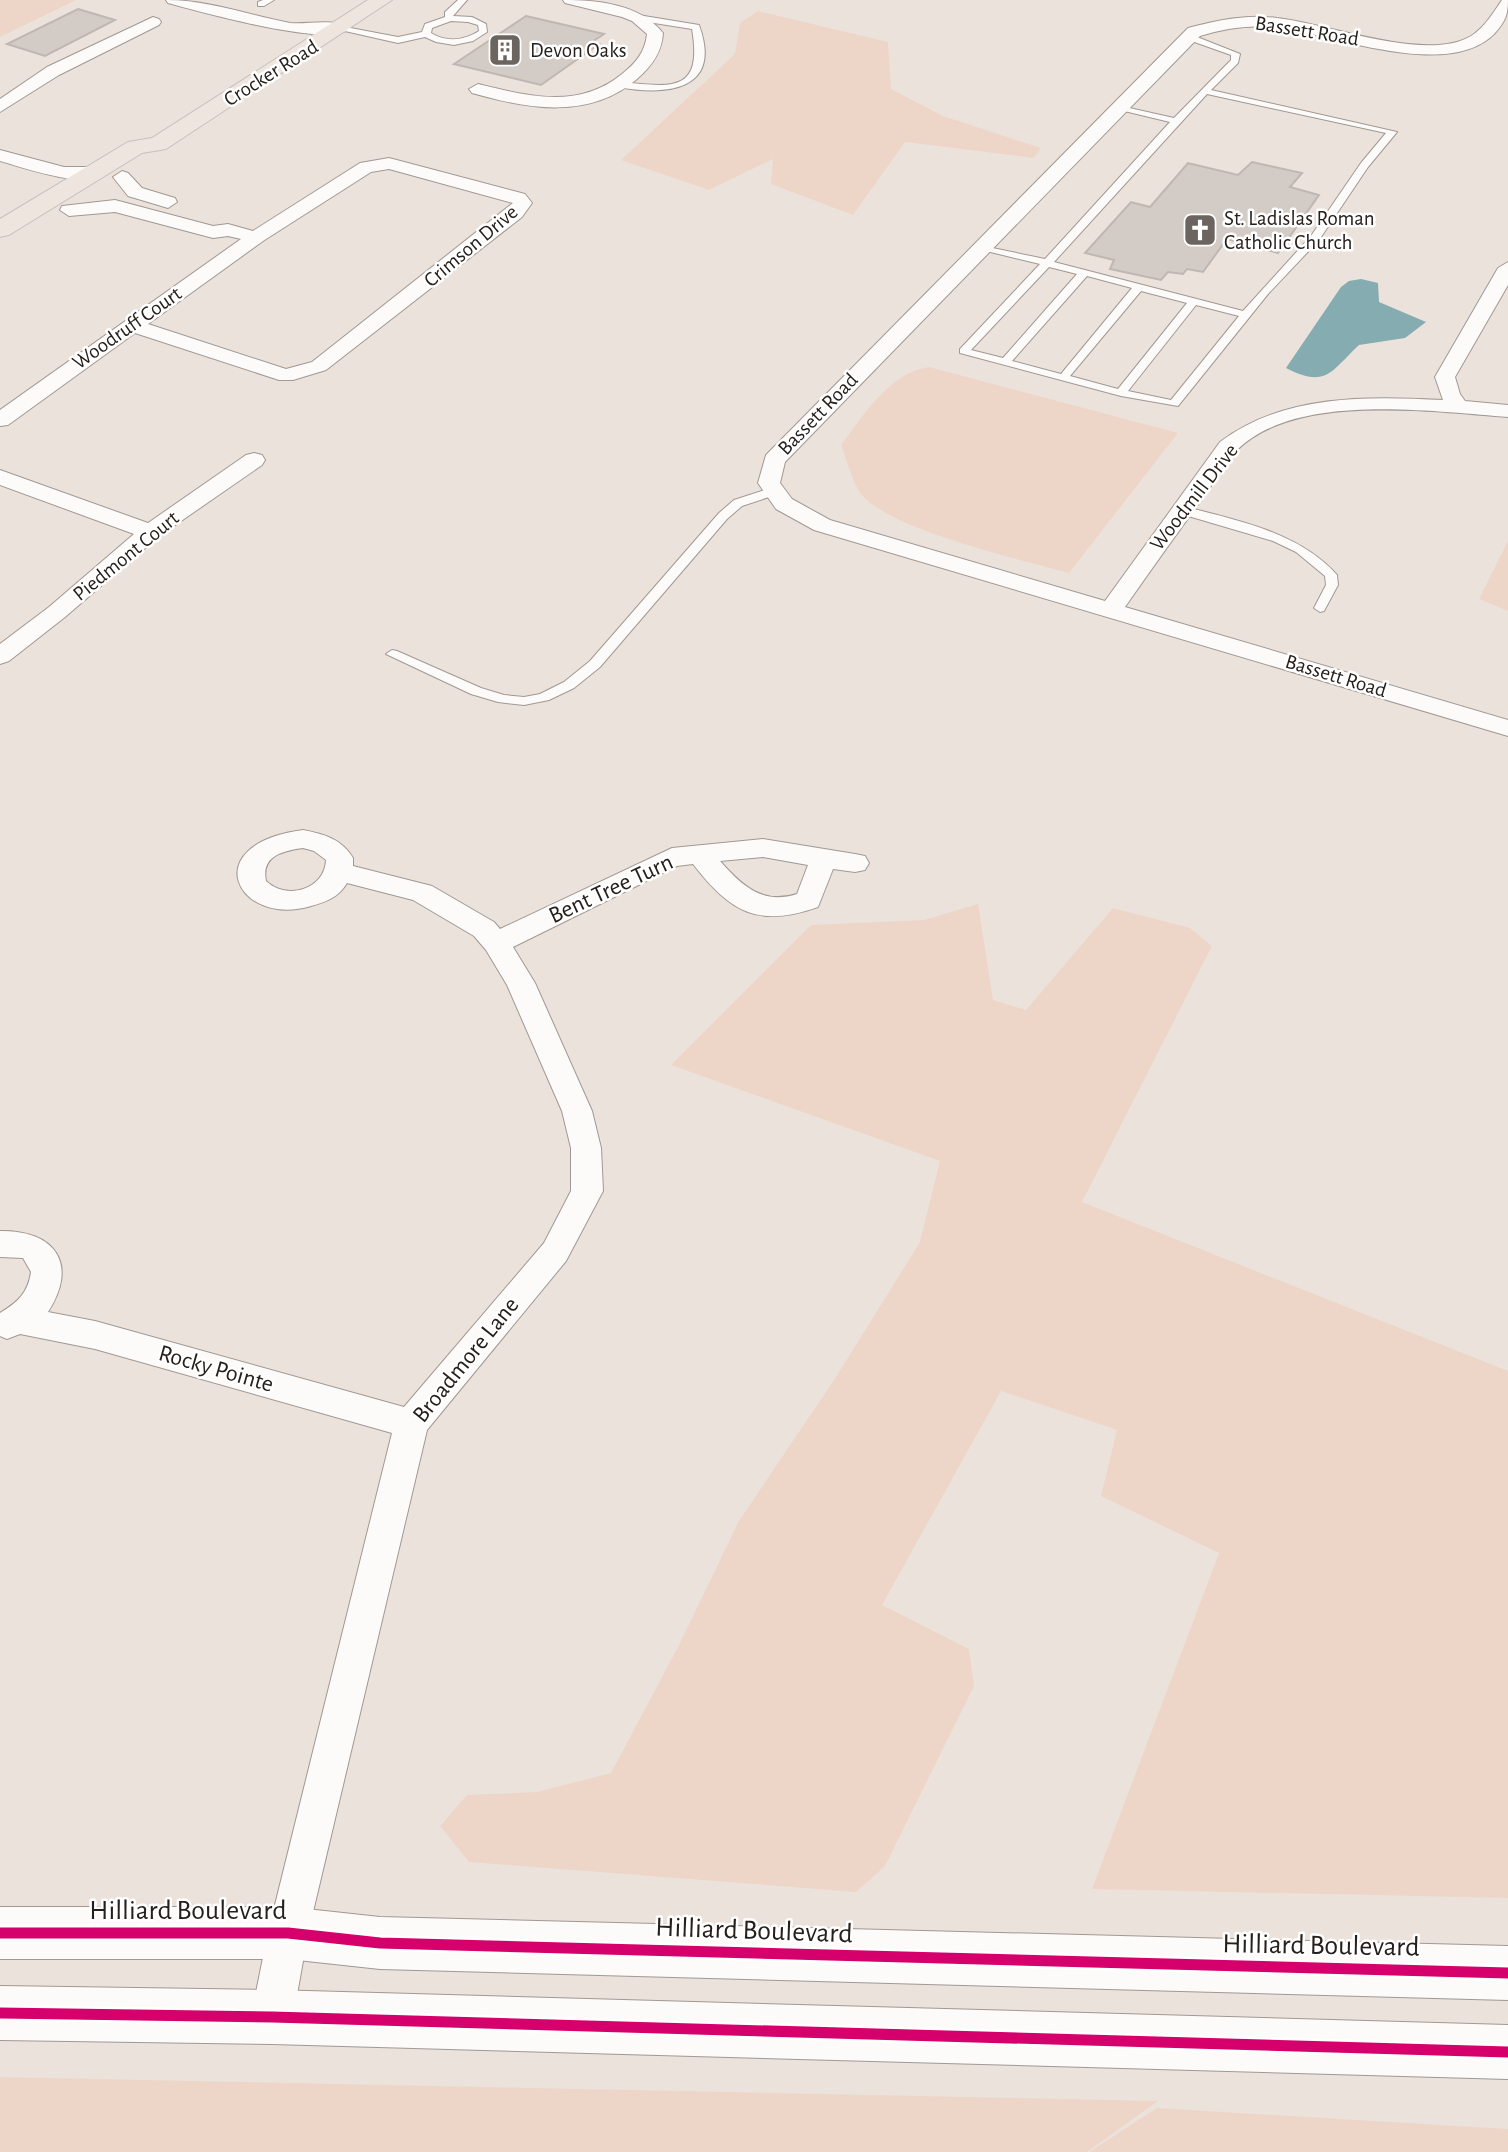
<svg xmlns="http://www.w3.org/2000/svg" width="1508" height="2152" font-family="'Alegreya Sans',sans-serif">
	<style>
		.green { fill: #edd6c8 }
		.water { fill: #84acb1 }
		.building { fill: #d2cbc6; stroke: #beb7b2; stroke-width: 2 }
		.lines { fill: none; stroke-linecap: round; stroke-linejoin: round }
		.service-casing { stroke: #a09893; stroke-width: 2 }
		.minor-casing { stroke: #a09893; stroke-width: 2 }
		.secondary-casing { stroke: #a09893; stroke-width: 2 }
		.primary-casing { stroke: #c4c0bc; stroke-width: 2 }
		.service { fill: #fcfbfa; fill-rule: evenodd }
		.minor { fill: #fcfbfa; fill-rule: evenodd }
		.secondary { fill: #fcfbfa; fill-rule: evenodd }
		.primary { fill: #eee5de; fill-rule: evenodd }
		.cycleway-casing { stroke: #fff; stroke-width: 16 }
		.cycleway { stroke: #d6006c; stroke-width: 11 }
		.labels { text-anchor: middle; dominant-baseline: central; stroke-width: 5; stroke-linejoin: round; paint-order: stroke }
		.far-street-label { font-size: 21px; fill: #26201c; stroke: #fff }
		.far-poi-label { font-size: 21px; fill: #26201c; stroke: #fff; text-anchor: start }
		.street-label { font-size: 24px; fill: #26201c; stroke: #fff }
		.near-street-label { font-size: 28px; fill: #26201c; stroke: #fff }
	</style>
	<rect width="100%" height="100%" fill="#ece2dc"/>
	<!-- green -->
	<path class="green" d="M0,0H76L0,37Z
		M758,11L888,42L891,89L943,116L1041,148L1034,158L905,142L853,215L771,184L773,159L709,190L621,160L735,54L740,23Z
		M929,367L1178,433L1069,573C1023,560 883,529 859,491C851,478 847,460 841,445C863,416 890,372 929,367Z
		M1508,541V611L1479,599Z
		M978,904L993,1000L1026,1010L1113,908L1190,928L1212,946L1082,1202L1508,1371V1898L1092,1889L1219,1553L1101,1496L1117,1430L1001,1391L882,1605L969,1649L974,1686L885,1866L856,1892L469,1862L440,1826L467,1795L537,1792L611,1773L678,1647L739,1521L836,1377L920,1242L940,1161L671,1065L811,925L924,920Z
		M0,2077L1158,2101L1087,2152H0Z
		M1157,2108L1508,2129V2152H1089Z"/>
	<!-- water -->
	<path class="water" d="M1361,279L1378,283L1379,302L1426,322L1405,338L1359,345C1331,371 1327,389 1286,368L1341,287L1349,281Z"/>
	<!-- building -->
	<path class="building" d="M78,9L115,20L45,56L7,44Z
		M526,16L604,34L592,42L599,44L541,85L454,64Z
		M1252,162L1302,173L1290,187L1319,195L1278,253L1227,239L1203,272L1187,269L1183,274L1168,272L1161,280L1110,269L1114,260L1085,253L1131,202L1150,207L1188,163L1238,175Z"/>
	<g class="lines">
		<defs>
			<path id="service" d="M263,0H274L264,6H258V2Z
				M458,0H467L453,16L472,17L486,24L487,32L473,41L454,45L436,42L425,37L398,43L336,29L340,26L398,37L422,32L425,24L445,17V12ZM451,21L468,22L478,25L479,31C463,41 446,42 431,33L432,28Z
				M638,15L699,25C723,91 667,96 618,87L616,85L621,82C672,87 703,93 692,29L635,20L634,18Z
				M1186,35H1192L1240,54L1238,63L1211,90L1397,132L1368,167L1319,240L1268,294L1178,406L1121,396L960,353V349L1040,264L978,249V245L1045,259L1170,122L1116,109V105L1174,118L1231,60V55L1186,39ZM1207,94L1386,133L1361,163L1311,236L1243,311L1054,262ZM1049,267L1077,274L1003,358L971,350ZM1087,276L1132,288L1061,374L1012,361ZM1141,291L1187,303L1118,389L1070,376ZM1196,305L1239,316L1171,400L1128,391Z
				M774,487L778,488V494L742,506L727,519L600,667L574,688L549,700L524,705L498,702L471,694L386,654L392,650L397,651L481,688L504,695L524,697L540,694L564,682L590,661L719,513L734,500Z
				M1182,506C1236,520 1299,532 1337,575L1338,585L1324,611L1320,612L1314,608L1326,585L1325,576L1296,552L1273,541L1178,513V507Z"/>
			<path id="minor" d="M166,0C209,0 248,15 290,23C306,25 337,17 348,29C330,48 197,11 168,3Z
				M563,0C598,0 640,4 663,33C662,52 652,66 637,79C589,120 528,109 472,93L469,89L478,84C528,96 578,110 622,74C636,63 645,52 647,34L632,21L622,17L565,3Z
				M1502,0H1508C1508,15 1505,22 1495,33C1449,81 1335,35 1279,28C1252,24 1226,28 1200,36L785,462L780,483L792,499L830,520L1105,601L1220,442C1284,394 1366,396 1443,400L1435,377L1498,268L1508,262V285L1455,377L1460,394L1465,401L1508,405V417C1432,412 1295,391 1236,451C1223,465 1213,484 1202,499C1176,535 1150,571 1125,607L1508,720V736L814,530L776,509L758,483L766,455L1188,28C1218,20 1247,14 1277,18C1327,23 1426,63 1471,36C1485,27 1493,13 1502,0Z
				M153,17L159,19L161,22L159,25L59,75L0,112V99L47,67Z
				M0,150L64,167H95L104,172C87,191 22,167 0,161Z
				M389,158L525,194L532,203L522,217L326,370L293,380H279L135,333L8,425L0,426V410L241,239L228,236L213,238L115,212L69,216L60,210L62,206L115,200L213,226L228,224L253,231L360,163ZM389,169L513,203L312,362L286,369L148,324L263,241L371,172Z
				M122,171L128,173L142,188L175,198L177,202L168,208L128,196L113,177Z
				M254,453L262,455L265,460L262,465L158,537L65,617L9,661L0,664V644L49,607L134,534L0,485V470L148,523L246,455Z
				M303,830C324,834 342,839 353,858V866L432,886L494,922L500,929L672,848L763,839L855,854L865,856L869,863L865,870L855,872L833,869L818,907C758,928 731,913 693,864L677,866L513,947L535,983L592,1111L601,1148L603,1191L566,1261L427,1430L308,1933L293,2017L287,2032L272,2038L257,2032L251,2017L268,1933L392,1433L95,1349L20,1334L7,1339L0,1336V1313C18,1302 28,1293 31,1272L23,1258L0,1257V1231C55,1230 79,1264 48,1312L95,1321L404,1407L544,1243L571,1191V1148L562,1111L507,985L486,950L474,936L413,900L347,883C339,897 326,902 311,906C237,928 195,844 303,830ZM303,848L314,851L326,860C325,889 287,901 266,881C261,856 282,851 303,848ZM763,857L808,865L797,894C763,905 742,886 720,861Z"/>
			<path id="secondary" d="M0,1907H288L380,1917L1508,1946V2000L380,1969L288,1959H0Z
				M0,1986L272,1990L1508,2025V2079L272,2044L0,2040Z"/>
			<path id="primary" d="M368,0H392L166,149L142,153L9,235L0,237V219L128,142L152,138Z"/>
		</defs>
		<!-- service casing -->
		<use href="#service" class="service-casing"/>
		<!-- minor casing -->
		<use href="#minor" class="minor-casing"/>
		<!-- secondary casing -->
		<use href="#secondary" class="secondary-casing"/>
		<!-- primary casing -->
		<use href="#primary" class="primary-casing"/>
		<!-- service -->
		<use href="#service" class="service"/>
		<!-- minor -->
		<use href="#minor" class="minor"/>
		<!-- secondary -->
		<use href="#secondary" class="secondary"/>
		<!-- primary -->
		<use href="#primary" class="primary"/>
		<defs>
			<path id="cycleway" d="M0,1933H288L380,1943L1508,1973
				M0,2013L272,2017L1508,2052"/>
		</defs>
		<!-- cycleway casing -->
		<use href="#cycleway" class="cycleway-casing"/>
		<!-- cycleway -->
		<use href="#cycleway" class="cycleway"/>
	</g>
	<!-- icons -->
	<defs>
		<symbol id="building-square" viewBox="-11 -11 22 22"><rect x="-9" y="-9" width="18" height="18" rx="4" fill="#6b645f" stroke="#fff"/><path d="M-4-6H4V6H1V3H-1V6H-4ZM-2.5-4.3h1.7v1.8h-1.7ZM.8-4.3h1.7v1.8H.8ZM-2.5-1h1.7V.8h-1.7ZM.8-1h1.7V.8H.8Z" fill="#fff"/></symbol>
		<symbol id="church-square" viewBox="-11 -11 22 22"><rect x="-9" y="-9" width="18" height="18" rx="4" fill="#6b645f" stroke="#fff"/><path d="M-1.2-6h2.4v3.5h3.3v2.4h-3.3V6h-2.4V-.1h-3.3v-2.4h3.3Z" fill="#fff"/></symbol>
	</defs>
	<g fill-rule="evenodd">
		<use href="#building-square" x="486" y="31" width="38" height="38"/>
		<use href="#church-square" x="1181" y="211" width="38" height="38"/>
	</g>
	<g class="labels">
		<!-- far-street labels -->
		<g class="far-street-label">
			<text transform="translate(1307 31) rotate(9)">Bassett Road</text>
			<text transform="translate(271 73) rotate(-32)">Crocker Road</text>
			<text transform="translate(471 246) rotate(-40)">Crimson Drive</text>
			<text transform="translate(127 328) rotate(-35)">Woodruff Court</text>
			<text transform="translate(818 414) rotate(-46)">Bassett Road</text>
			<text transform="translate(1194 497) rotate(-52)">Woodmill Drive</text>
			<text transform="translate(126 556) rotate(-39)">Piedmont Court</text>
			<text transform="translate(1336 676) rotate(17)">Bassett Road</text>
		</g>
		<!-- far-poi labels -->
		<g class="far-poi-label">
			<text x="530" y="50">Devon Oaks</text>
			<text x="1224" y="218">St. Ladislas Roman<tspan x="1224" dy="24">Catholic Church</tspan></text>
		</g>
		<!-- street labels -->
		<g class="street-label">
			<text transform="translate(611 889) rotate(-25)">Bent Tree Turn</text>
			<text transform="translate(466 1360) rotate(-51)">Broadmore Lane</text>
			<text transform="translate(216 1369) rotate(16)">Rocky Pointe</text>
		</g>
		<!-- near-street labels -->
		<g class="near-street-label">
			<text x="188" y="1911">Hilliard Boulevard</text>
			<text transform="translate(754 1931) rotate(2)">Hilliard Boulevard</text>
			<text transform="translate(1321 1946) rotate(1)">Hilliard Boulevard</text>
		</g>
	</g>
</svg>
